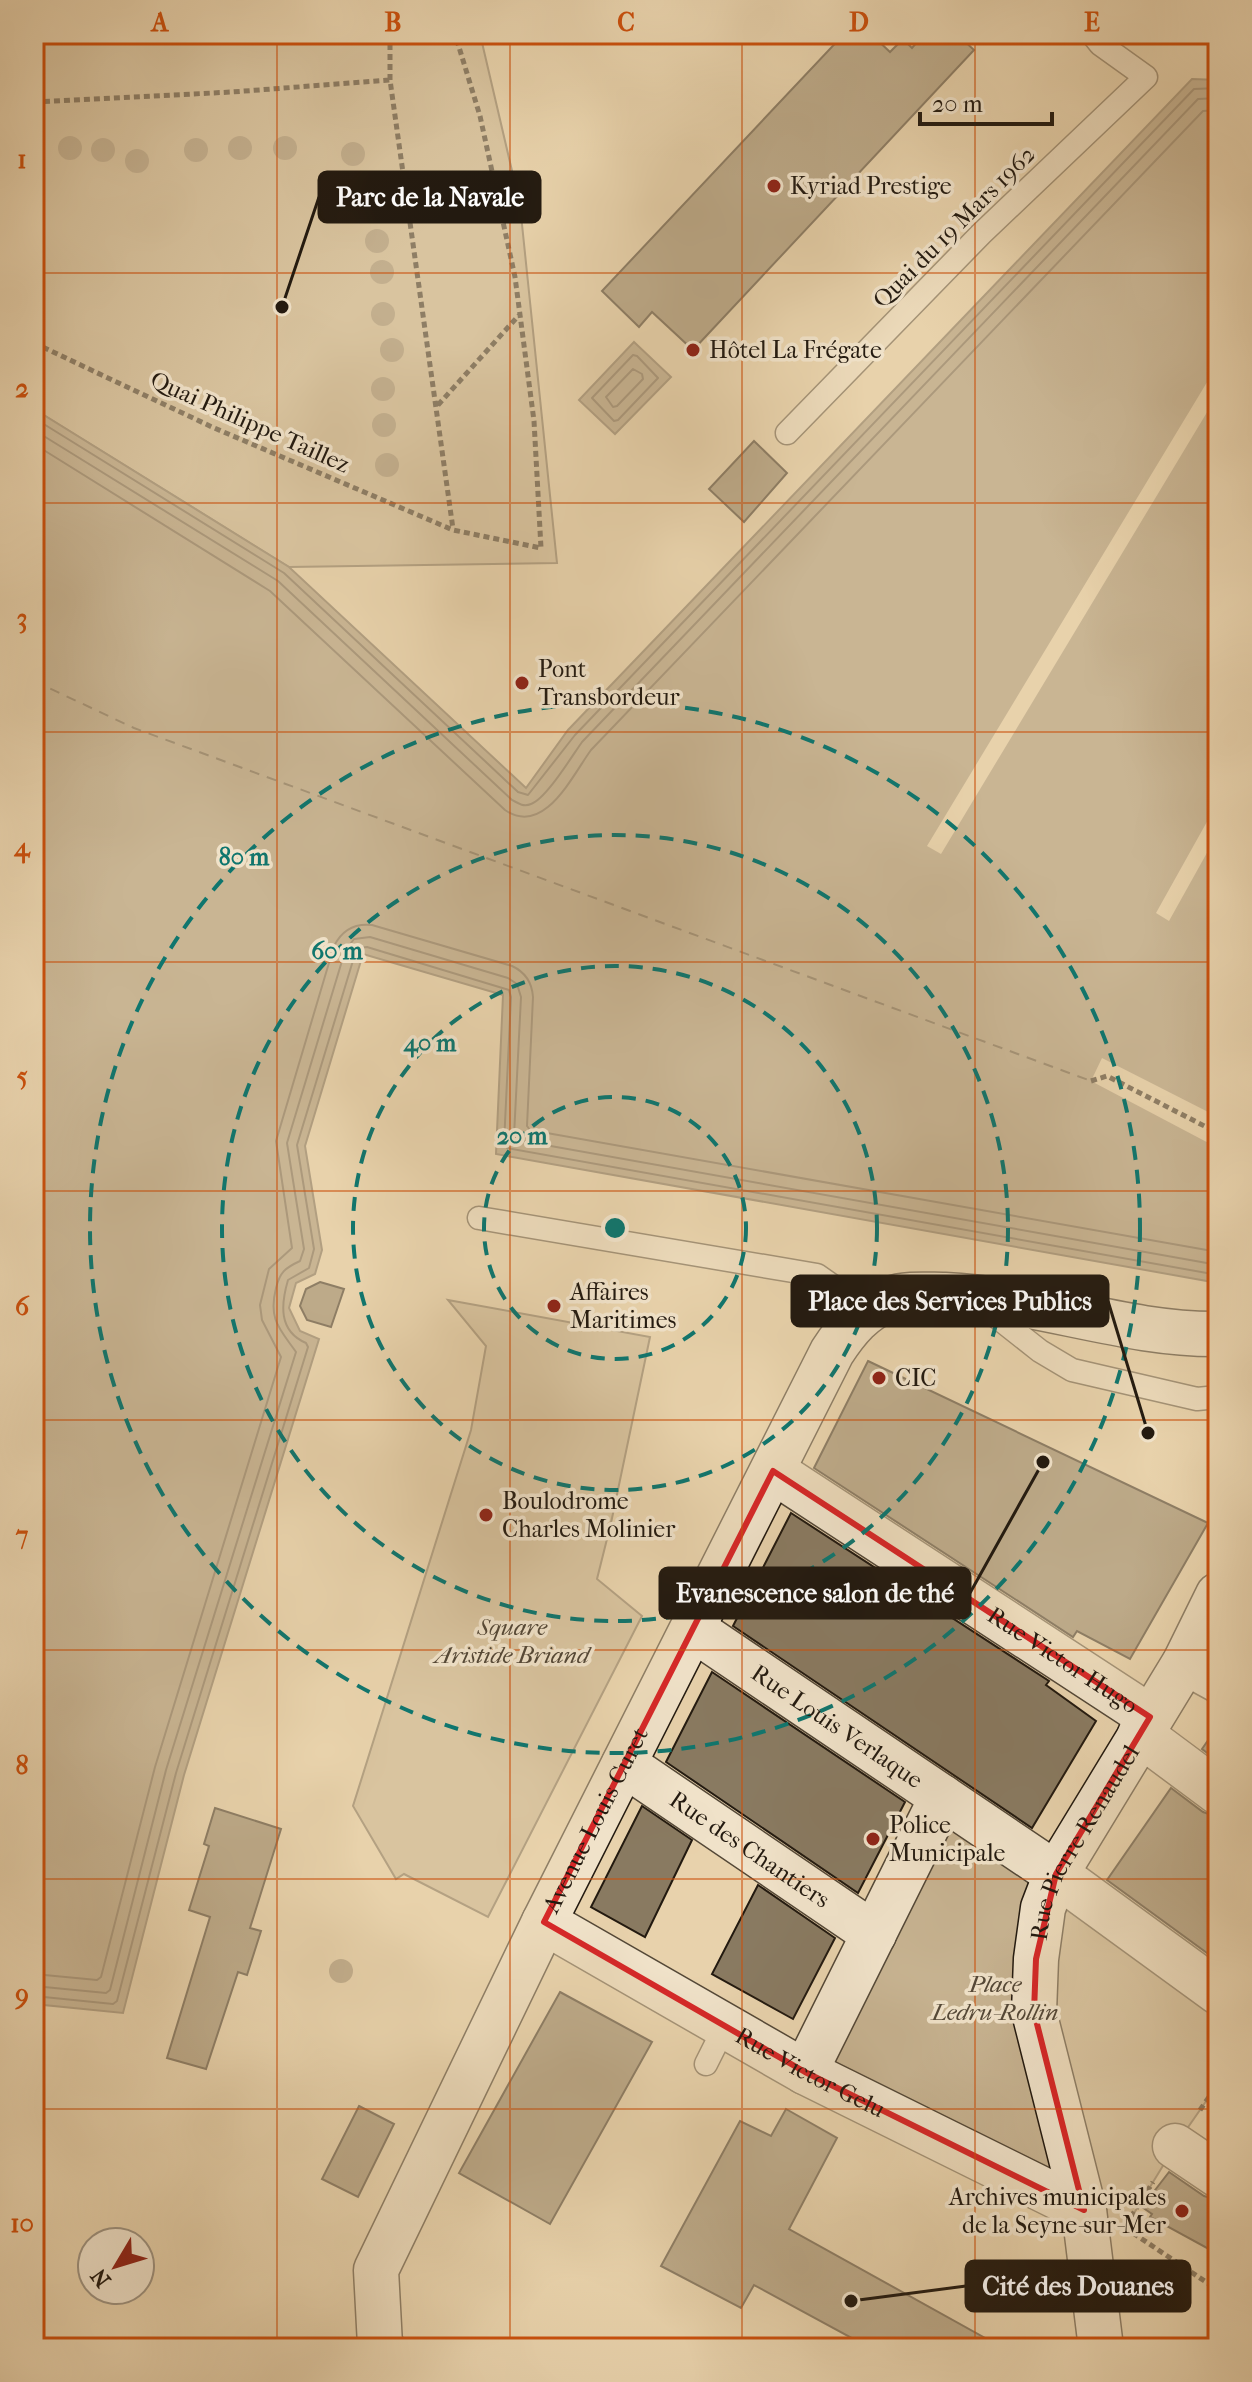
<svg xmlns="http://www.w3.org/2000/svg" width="1252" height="2382" font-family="'IM FELL French Canon',serif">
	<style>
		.green { fill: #c7b391; stroke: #756650; stroke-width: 2 }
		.water { fill: #a59377; stroke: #71634e; stroke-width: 2 }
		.pier { fill: #e8d2ac }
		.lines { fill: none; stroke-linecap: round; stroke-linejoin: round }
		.shore { stroke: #645644; stroke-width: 2 }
		.ferry { stroke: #574a39; stroke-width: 2; stroke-dasharray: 10 8; stroke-linecap: butt }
		.building { fill: #897a61; stroke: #231a10; stroke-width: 2 }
		.service-casing { stroke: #544837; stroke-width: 25 }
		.minor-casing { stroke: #544837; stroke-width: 47 }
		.secondary-casing { stroke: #231a10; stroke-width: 47 }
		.path { stroke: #231a10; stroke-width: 5; stroke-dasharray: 6 4; stroke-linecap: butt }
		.service { stroke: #f0e2c9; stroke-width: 22 }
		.minor { stroke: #f0e2c9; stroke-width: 44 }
		.secondary { stroke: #f0e2c9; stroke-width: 44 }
		.tree { fill: #97866c }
		.marked { fill: none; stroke: #d62828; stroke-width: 6; stroke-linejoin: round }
		.grid { fill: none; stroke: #ca500d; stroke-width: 2; stroke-opacity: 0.55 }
		.ring { fill: none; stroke: #0f766e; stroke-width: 4; stroke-dasharray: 14 10 }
		.poi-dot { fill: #8f2418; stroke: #f0e2c9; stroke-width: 3 }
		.labels { text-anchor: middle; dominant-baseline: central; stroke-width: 7; stroke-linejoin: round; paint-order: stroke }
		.poi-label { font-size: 24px; fill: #231a10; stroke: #f0e2c9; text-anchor: start }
		.street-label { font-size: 24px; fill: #231a10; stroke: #f0e2c9 }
		.park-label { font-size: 24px; font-style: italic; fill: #544837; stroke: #f0e2c9 }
		.centre { fill: #0f766e; stroke: #f0e2c9; stroke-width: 4 }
		.ring-label { font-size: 24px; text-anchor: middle; font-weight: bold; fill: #0f766e; stroke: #f0e2c9; stroke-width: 7; stroke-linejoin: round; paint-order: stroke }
		.leader { fill: none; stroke: #231a10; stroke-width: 3 }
		.callout-dot { fill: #231a10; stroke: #f0e2c9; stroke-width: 3 }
		.callout { fill: #231a10; stroke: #231a10; stroke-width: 3 }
		.callout-label { font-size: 26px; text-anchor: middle; font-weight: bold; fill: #fff }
		.neatline { fill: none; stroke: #ca500d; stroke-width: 3 }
		.grid-label { font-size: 26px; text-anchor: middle; font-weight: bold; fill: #ca500d }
	</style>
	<rect width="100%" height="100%" fill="#e8d2ac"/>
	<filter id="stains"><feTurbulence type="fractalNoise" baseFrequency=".0025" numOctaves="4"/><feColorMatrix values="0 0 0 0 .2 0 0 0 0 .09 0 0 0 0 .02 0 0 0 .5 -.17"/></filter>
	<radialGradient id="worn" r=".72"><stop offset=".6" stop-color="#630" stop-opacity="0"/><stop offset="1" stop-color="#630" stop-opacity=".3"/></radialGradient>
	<!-- green -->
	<path class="green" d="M34,34H480L520,205L557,563L289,567L34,409Z
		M448,1300L650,1337L611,1523L597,1579L642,1616L488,1917L404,1874L396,1879L353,1806L471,1430L486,1346Z
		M942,1797L1218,1992V2084L1175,2146L1125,2228L816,2052Z"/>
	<!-- water -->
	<path class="water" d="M1192,79L1218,80V1283L496,1154L503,995L363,954L305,1146L322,1250L315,1274L296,1283L289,1308L300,1331L319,1339L184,1775L123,2013L34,2004V409L289,567L526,788L568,730Z
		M634,342L671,377L615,434L579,400Z"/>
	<!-- pier -->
	<path class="pier" d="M1218,364V394L941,854L927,846Z
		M1218,802V833L1169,921L1156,913Z
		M1102,1058L1218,1117V1148L1091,1081Z"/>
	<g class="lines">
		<!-- shore -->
		<path class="shore" d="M633,355L637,356L658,378L618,420L614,421L592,398Z
			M633,369L642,374L643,379L617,406L613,407L606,397Z
			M34,418L284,573L518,792L528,795L575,735L1194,89L1218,88
			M34,430L278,581L512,800C519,804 524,807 531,804C546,799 572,756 582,742L1198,99L1218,98
			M34,444L270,591L505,810C544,837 572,776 591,750L1203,111L1218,110
			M34,1974L97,1980L101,1977L155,1767L281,1357L262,1320L260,1305L269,1269L292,1248L276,1141L334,946C342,930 354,923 372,925L512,966C525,972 532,982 533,997L527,1126L530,1130L1218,1252
			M34,1986L106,1993L110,1990L166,1770L296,1352C280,1329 268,1320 276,1288C280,1272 285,1268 300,1261L304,1249L287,1143L345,951L354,939L370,937L508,978L517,984L521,997L514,1136L517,1140L1218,1265
			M34,1996L113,2004L117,2001L176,1773L308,1347L306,1343C278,1331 281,1304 288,1280L309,1268L314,1249L297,1145L355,954L359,948L367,947L509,990L511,997L504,1144L507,1148L1218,1275"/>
		<!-- ferry -->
		<path class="ferry" d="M34,681L134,728L1091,1081"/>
	</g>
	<!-- building -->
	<path class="building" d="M844,34H871L890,52L903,39L912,48L924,34H957L974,50L693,350L652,312L639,327L602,291Z
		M754,441L787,473L744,522L709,489Z
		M320,1282L344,1289L331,1327L307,1320L300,1306L306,1289Z
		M868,1361L1208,1523L1130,1659L1077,1631L1073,1637L814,1468Z
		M791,1513L1049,1681L1046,1685L1096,1721L1032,1828L733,1626Z
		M712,1672L905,1802L858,1893L666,1762Z
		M1218,1726V1761L1202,1749Z
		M1171,1788L1203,1812L1218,1817V1961L1107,1880Z
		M642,1806L692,1840L645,1937L591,1907Z
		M215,1808L281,1829L250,1928L261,1931L247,1975L238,1972L206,2069L167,2058L210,1917L189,1910L209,1846L204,1844Z
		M758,1885L835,1938L793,2019L712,1974Z
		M560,1992L652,2042L550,2224L459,2173Z
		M359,2106L394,2124L358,2197L322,2179Z
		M786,2109L837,2138L789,2229L1003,2348H870L754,2285L741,2308L661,2266L740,2121L771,2136Z
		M1169,2172L1204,2196L1218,2200V2254L1150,2217L1152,2214L1142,2207Z"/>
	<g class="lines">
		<defs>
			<path id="service" d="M787,433L981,234L1146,77L1100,44L1092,34
				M479,1218L817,1275L867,1310
				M983,1306L1040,1351L1072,1370L1197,1399L1218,1397
				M706,2064L725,2026"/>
			<g id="minor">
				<path id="s1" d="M773,1471L1150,1717"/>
				<path id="s2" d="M693,1629L1056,1874L1218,1992"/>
				<path d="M1185,1662L1218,1680"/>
				<path d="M1140,1734L1218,1792"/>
				<path id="s3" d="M624,1764L874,1934"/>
				<path id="s4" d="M544,1922L805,2072L1084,2210"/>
				<path d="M805,2072L942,1797"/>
				<path d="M1175,2146L1218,2175"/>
			</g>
			<g id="secondary">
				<path id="s5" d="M383,2348L380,2345L376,2270L544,1922L832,1352C847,1329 863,1309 890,1299C906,1293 927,1295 945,1295C1037,1299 1126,1335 1218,1334"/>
				<path id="s6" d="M1101,2348L1084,2210L1034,2012L1036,1959L1043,1908L1056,1874L1185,1662L1218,1595"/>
			</g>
		</defs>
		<!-- service casing -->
		<use href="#service" class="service-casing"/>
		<!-- minor casing -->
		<use href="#minor" class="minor-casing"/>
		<!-- secondary casing -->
		<use href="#secondary" class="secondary-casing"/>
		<!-- path -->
		<path class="path" d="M390,34V80L453,529
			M34,102L232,92L390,80
			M34,343L212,427L453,530L541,548L534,421L515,277L480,116L455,34
			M438,405L520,314
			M1091,1081L1107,1076L1218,1133
			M1200,2110L1218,2084
			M1131,2217L1153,2182
			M1133,2233L1218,2290"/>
		<!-- service -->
		<use href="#service" class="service"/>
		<!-- minor -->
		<use href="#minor" class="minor"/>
		<!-- secondary -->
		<use href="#secondary" class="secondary"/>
	</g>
	<!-- trees -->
	<g class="tree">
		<circle cx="70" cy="148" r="12"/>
		<circle cx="240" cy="148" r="12"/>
		<circle cx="285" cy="148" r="12"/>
		<circle cx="103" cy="150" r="12"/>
		<circle cx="196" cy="150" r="12"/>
		<circle cx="353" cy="154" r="12"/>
		<circle cx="137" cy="161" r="12"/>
		<circle cx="377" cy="241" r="12"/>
		<circle cx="382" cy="272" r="12"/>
		<circle cx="383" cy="314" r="12"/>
		<circle cx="392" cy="350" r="12"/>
		<circle cx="383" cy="389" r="12"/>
		<circle cx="384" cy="425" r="12"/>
		<circle cx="387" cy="465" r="12"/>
		<circle cx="341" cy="1971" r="12"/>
	</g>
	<!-- marked area -->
	<path d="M0 0H1252V2382H0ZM773,1471L1150,1717L1056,1874L1036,1959L1034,2012L1084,2210L805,2072L544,1922Z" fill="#e8d2ac" fill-opacity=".55" fill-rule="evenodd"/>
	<path class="marked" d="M773,1471L1150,1717L1056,1874L1036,1959L1034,2012L1084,2210L805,2072L544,1922Z"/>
	<!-- grid -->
	<path class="grid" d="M277,34V2348M510,34V2348M742,34V2348M975,34V2348M34,273H1218M34,503H1218M34,732H1218M34,962H1218M34,1191H1218M34,1420H1218M34,1650H1218M34,1879H1218M34,2109H1218"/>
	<!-- distance rings -->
	<g class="ring">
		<circle cx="615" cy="1228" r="131"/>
		<circle cx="615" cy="1228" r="262"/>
		<circle cx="615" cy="1228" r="393"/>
		<circle cx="615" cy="1228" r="525"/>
	</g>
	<!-- markers -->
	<g class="poi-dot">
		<circle cx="774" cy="186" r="8"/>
		<circle cx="693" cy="350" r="8"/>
		<circle cx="522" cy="683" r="8"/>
		<circle cx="554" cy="1306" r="8"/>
		<circle cx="879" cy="1378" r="8"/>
		<circle cx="486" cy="1515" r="8"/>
		<circle cx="873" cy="1839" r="8"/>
		<circle cx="1182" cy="2211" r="8"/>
	</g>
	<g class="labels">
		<!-- poi labels -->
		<g class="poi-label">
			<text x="790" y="186">Kyriad Prestige</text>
			<text x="709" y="350">Hôtel La Frégate</text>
			<text x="538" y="669">Pont<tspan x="538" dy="28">Transbordeur</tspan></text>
			<text x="570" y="1292">Affaires<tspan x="570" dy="28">Maritimes</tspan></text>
			<text x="895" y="1378">CIC</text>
			<text x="502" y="1501">Boulodrome<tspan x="502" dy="28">Charles Molinier</tspan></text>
			<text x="889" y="1825">Police<tspan x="889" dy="28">Municipale</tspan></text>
			<text x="1166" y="2197" text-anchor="end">Archives municipales<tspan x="1166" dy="28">de la Seyne-sur-Mer</tspan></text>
		</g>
		<!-- street labels -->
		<g class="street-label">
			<text transform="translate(954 227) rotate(-45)">Quai du 19 Mars 1962</text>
			<text transform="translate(250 422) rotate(24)">Quai Philippe Taillez</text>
			<text stroke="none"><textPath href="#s1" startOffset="346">Rue Victor Hugo</textPath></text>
			<text stroke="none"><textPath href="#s2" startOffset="174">Rue Louis Verlaque</textPath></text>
			<text stroke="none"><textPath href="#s5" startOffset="580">Avenue Louis Curet</textPath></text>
			<text stroke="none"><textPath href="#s6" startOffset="524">Rue Pierre Renaudel</textPath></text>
			<text stroke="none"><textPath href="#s3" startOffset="152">Rue des Chantiers</textPath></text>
			<text stroke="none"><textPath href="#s4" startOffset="306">Rue Victor Gelu</textPath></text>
		</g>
		<!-- park labels -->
		<g class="park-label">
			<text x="512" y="1627">Square<tspan x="512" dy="28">Aristide Briand</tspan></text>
			<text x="995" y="1984">Place<tspan x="995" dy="28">Ledru-Rollin</tspan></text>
		</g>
	</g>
	<circle cx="615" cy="1228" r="12" class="centre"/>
	<g class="ring-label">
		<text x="244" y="865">80 m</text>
		<text x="337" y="959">60 m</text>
		<text x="430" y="1051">40 m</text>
		<text x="522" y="1144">20 m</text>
	</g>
	<!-- callouts -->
	<path class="leader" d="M282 307L319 197M1148 1433L1108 1301M1043 1462L970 1593M851 2301L966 2286"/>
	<g class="callout-dot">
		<circle cx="282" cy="307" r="8"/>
		<circle cx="1148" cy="1433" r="8"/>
		<circle cx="1043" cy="1462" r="8"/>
		<circle cx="851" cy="2301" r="8"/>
	</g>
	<g class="callout">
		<rect x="319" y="172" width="221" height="50" rx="8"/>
		<rect x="792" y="1276" width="316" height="50" rx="8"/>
		<rect x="660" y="1568" width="310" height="50" rx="8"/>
		<rect x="966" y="2261" width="224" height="50" rx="8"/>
	</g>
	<g class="callout-label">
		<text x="430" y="206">Parc de la Navale</text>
		<text x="950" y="1310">Place des Services Publics</text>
		<text x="815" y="1602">Evanescence salon de thé</text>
		<text x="1078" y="2295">Cité des Douanes</text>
	</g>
	<!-- margin -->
	<rect width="1252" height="2382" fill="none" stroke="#e8d2ac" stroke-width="88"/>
	<!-- north arrow -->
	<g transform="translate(116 2266) rotate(232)"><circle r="38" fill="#f0e2c9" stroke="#9e927f" stroke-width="2"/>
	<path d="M0-6L14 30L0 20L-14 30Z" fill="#8f2418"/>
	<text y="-12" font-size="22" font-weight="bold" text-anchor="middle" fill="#231a10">N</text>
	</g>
	<!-- scale -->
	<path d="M920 112v12h132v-12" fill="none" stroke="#231a10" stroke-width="4"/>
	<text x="932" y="112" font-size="24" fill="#231a10" stroke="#f0e2c9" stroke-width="6" paint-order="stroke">20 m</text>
	<rect x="44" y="44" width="1164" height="2294" class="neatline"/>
	<g class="grid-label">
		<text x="160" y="31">A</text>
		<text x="393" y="31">B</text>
		<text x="626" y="31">C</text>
		<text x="859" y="31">D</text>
		<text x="1092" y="31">E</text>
		<text x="22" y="168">1</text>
		<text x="22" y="397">2</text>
		<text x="22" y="627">3</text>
		<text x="22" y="856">4</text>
		<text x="22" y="1085">5</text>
		<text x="22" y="1315">6</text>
		<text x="22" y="1544">7</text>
		<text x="22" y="1774">8</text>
		<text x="22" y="2003">9</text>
		<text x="22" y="2232">10</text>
	</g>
	<rect width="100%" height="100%" filter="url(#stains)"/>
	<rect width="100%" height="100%" fill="url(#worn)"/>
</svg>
